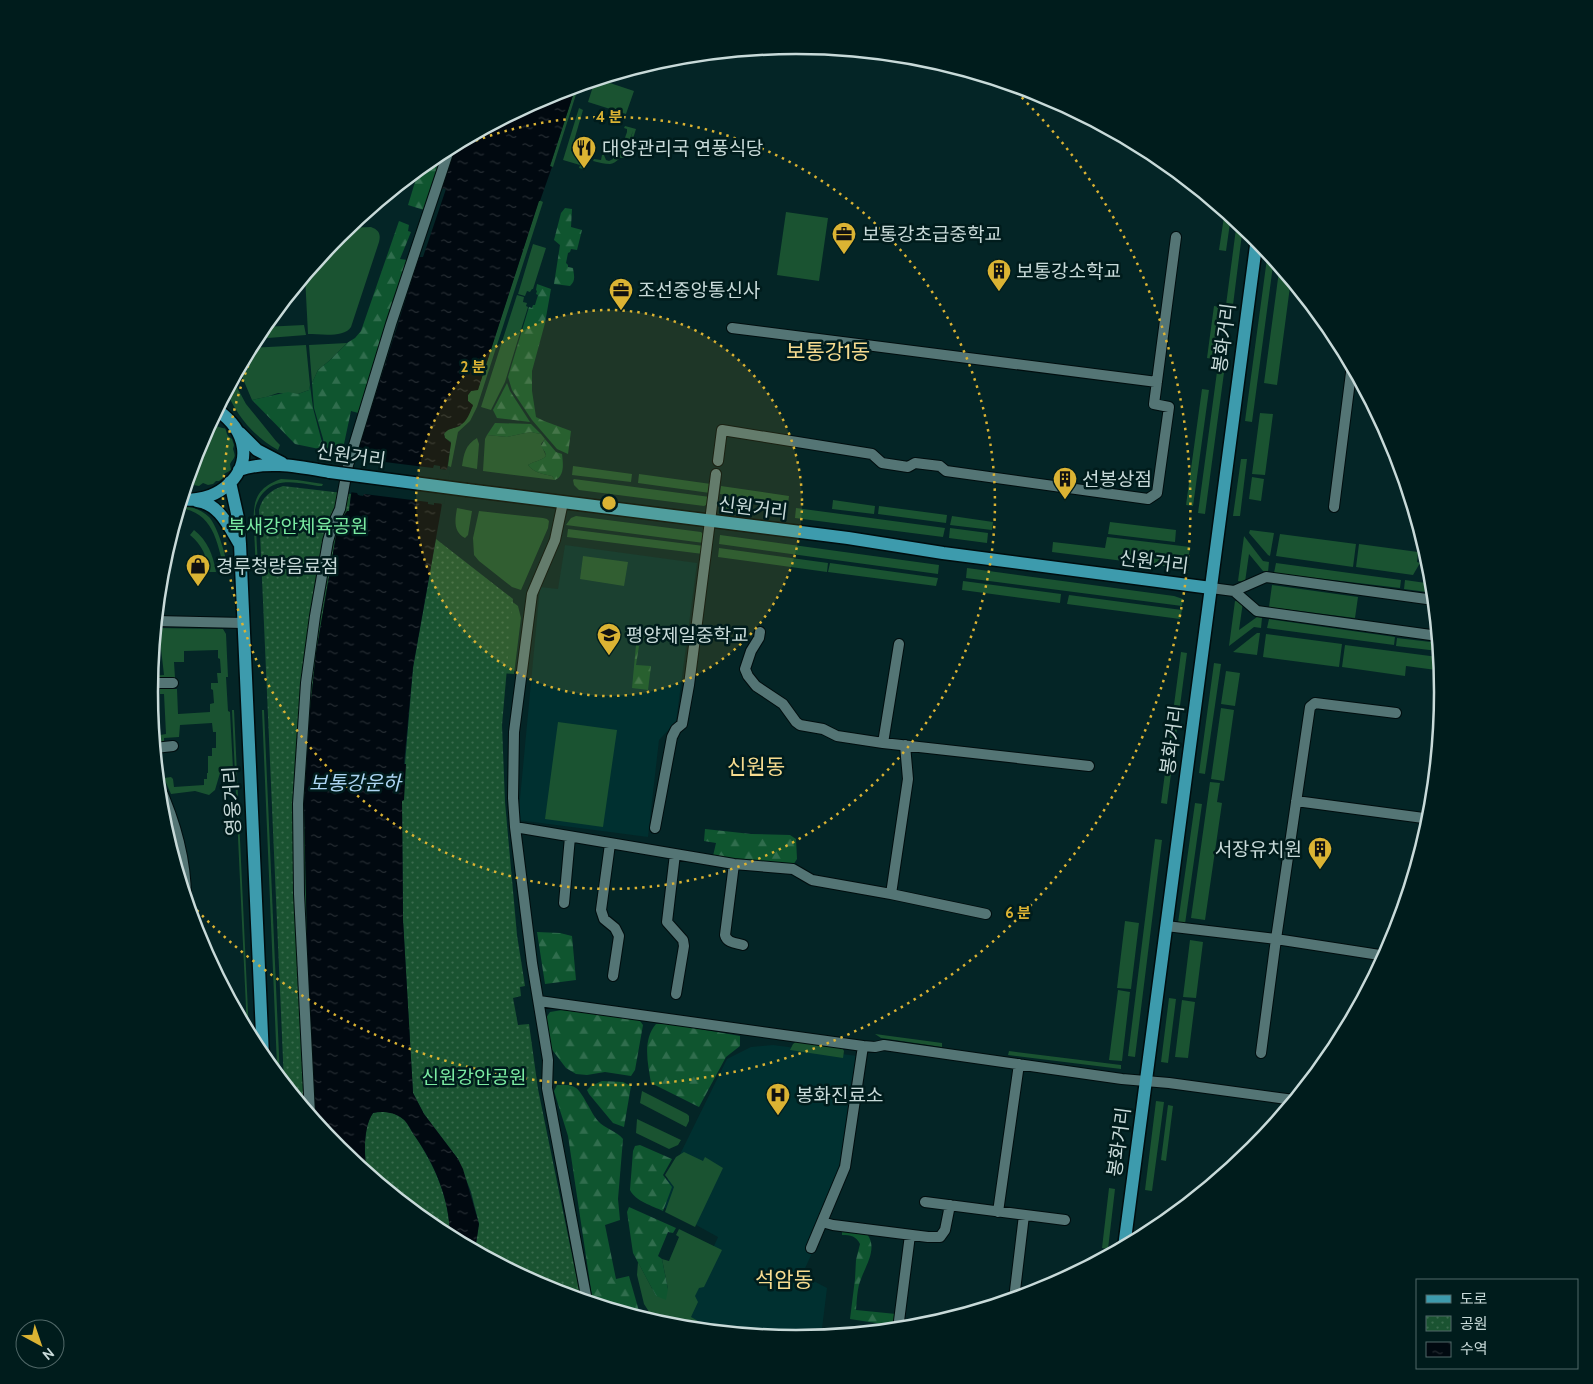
<svg xmlns="http://www.w3.org/2000/svg" width="1593" height="1384" font-family="Cabin,'Noto Sans KR',sans-serif">
	<style>
		.built { fill: #003030 }
		.green { fill: #1a5331 }
		.forest { fill: url(#forest-firs) }
		.park { fill: url(#park-dots) }
		.water { fill: url(#water-ripples) }
		.pier { fill: #042526 }
		.lines { fill: none; stroke-linecap: round; stroke-linejoin: round }
		.minor-casing { stroke: #000d0e; stroke-width: 12 }
		.major-casing { stroke: #000d0e; stroke-width: 15 }
		.minor { stroke: #547575; stroke-width: 10 }
		.major { stroke: #3d9bad; stroke-width: 12 }
		.major-bridge-casing { stroke: #000d0e; stroke-width: 15; stroke-linecap: butt }
		.major-bridge { stroke: #3d9bad; stroke-width: 12 }
		.ring { fill: none; stroke: #dbb333; stroke-width: 2.5; stroke-dasharray: 2.5 5 }
		.labels { text-anchor: middle; dominant-baseline: central; stroke-width: 5; stroke-linejoin: round; paint-order: stroke }
		.poi-label { font-size: 19px; fill: #c8dad9; stroke: #001c1c; text-anchor: start }
		.street-label { font-size: 19px; fill: #c8dad9; stroke: #001c1c }
		.park-label { font-size: 19px; fill: #7aeba2; stroke: #001c1c }
		.water-label { font-size: 20px; font-style: italic; fill: #acd5f2; stroke: #001c1c }
		.quarter-label { font-size: 21px; fill: #f7dc90; stroke: #001c1c }
		.rim { fill: none; stroke: #c8dad9; stroke-width: 2.5 }
		.centre { fill: #dbb333; stroke: #001c1c; stroke-width: 2.5 }
		.ring-label { font-size: 15px; text-anchor: middle; font-weight: bold; fill: #dbb333; stroke: #001c1c; stroke-width: 5; stroke-linejoin: round; paint-order: stroke }
	</style>
	<defs>
		<pattern id="forest-firs" width="22" height="20" patternUnits="userSpaceOnUse" patternTransform="scale(1.25)"><rect width="22" height="20" fill="#0f552f"/><path d="M5 1l3.5 6h-7zM16 11l3.5 6h-7z" fill="#306d4d"/></pattern>
		<pattern id="park-dots" width="8" height="8" patternUnits="userSpaceOnUse" patternTransform="scale(1.25)"><rect width="8" height="8" fill="#1a5331"/><path d="M2 2h.1M6 6h.1" fill="none" stroke="#3a6b4e" stroke-width="1.8" stroke-linecap="round"/></pattern>
		<pattern id="water-ripples" width="26" height="14" patternUnits="userSpaceOnUse" patternTransform="scale(1.25)"><rect width="26" height="14" fill="#010910"/><path d="M2 4q2-2 4 0t4 0M15 11q2-2 4 0t4 0" fill="none" stroke="#252c32"/></pattern>
	</defs>
	<rect width="100%" height="100%" fill="#042526"/>
	<!-- built -->
	<path class="built" d="M565,545L697,563L676,722L659,740L648,837L518,820L540,587L558,589Z
		M773,1045L865,1057L849,1172L802,1275L827,1288L821,1337L796,1339L681,1328L690,1299L718,1237L656,1203L727,1059L751,1047Z"/>
	<!-- green -->
	<path class="green" d="M598,79L634,91L626,114L588,102L595,80Z
		M579,85L553,167L550,166L576,86Z
		M579,108L583,110L571,151L592,158L591,160L586,159L583,169L579,168L580,165L563,160Z
		M625,126L636,129L627,158H620L629,144L633,131C629,141 623,162 610,164C604,164 598,162 593,161L594,159L601,160L602,155H604L606,160L609,161L613,159L615,155L612,151L613,149L620,151L621,149L627,132V129L624,128Z
		M539,200L543,202L477,407L470,421L458,432L451,467L448,466L451,442L445,438L444,434L447,430L460,426L473,406L468,401V395L471,391L478,389Z
		M1225,210L1231,216L1226,251L1219,250Z
		M786,212L828,218L819,281L777,275Z
		M1237,221L1243,226L1233,305H1226Z
		M371,227C379,230 381,234 379,242L351,327C344,338 320,334 308,334L305,276L339,234L347,228Z
		M533,244L546,248L533,289H532L530,292L527,291L525,296L518,294Z
		M1268,251L1274,258L1252,422L1245,421Z
		M1279,271L1284,272L1291,279L1277,385L1264,383Z
		M517,295L524,297L523,302L527,303L526,306L528,307L505,382L491,410L481,407Z
		M1214,306L1221,307L1213,359L1207,358Z
		M304,325L306,335L255,339L263,327Z
		M1221,342L1228,343L1205,514L1198,513Z
		M347,343L329,361L318,370L312,383L309,345Z
		M306,345L310,385L309,390L298,394L278,393L266,397L252,400L243,379L242,363L250,348Z
		M233,380L246,404L276,441L280,445L278,450C255,438 236,415 227,392Z
		M1202,389L1209,390L1193,506L1186,505Z
		M1260,413L1273,414L1265,475L1252,474Z
		M211,421L215,423L218,427C229,429 224,428 228,436L232,439L234,445L233,449C236,458 235,456 230,464L231,470L224,474L223,478L219,481H216L213,484L208,485L203,483L199,486L193,485L191,483L187,482L199,444Z
		M530,432L541,434L545,439L541,444L546,456C541,461 534,461 528,465C534,473 543,474 552,476L555,480L483,471L485,439L487,435L507,437Z
		M477,438L479,444L477,469L462,466C464,454 465,445 477,438Z
		M1241,459H1247L1240,516H1233Z
		M573,466L632,474L631,482L572,475Z
		M639,474L711,484L710,493L638,483Z
		M1252,477L1264,479L1261,501L1249,499Z
		M281,479L297,480L323,484L322,486H318C299,483 278,477 264,492C259,497 256,504 255,510L258,567H256C255,556 255,544 254,532C253,506 252,489 281,479Z
		M574,479L710,497L708,504L704,506L579,490L574,485L573,480Z
		M721,486L789,496L788,504L720,494Z
		M723,499L749,502L748,513L722,509Z
		M833,500L875,506L874,514L832,509Z
		M180,505C191,507 201,509 209,517C218,527 225,554 228,568L224,569C217,541 213,512 179,508Z
		M879,506L947,515L946,523L878,514Z
		M457,508L472,511L468,535L465,538C453,532 455,520 457,508Z
		M796,508L945,528L943,537L795,518Z
		M479,511L543,518L547,519L549,521L548,528L521,590L512,587L479,561L474,555L473,538Z
		M576,516L701,532L704,535V543L566,525L571,518Z
		M952,516L993,522L992,530L950,525Z
		M1110,522L1176,530L1175,542L1108,534Z
		M950,528L988,533L987,543L949,538Z
		M568,529L704,546L703,554L567,537Z
		M194,530C208,541 213,555 216,572H209C207,556 202,545 190,535Z
		M1250,530L1274,533L1270,556L1268,555L1249,533Z
		M1280,534L1356,544L1353,567L1276,556Z
		M720,535L939,565L938,574L719,544Z
		M1244,536L1263,561L1269,562L1268,572L1263,571L1249,554L1245,582L1238,581Z
		M1107,537L1190,547L1187,569L1052,552L1053,542L1105,548Z
		M1359,544L1418,552L1417,562L1420,563L1413,575L1356,567Z
		M719,548L828,563L827,572L718,557Z
		M583,556L628,562L624,586L580,579Z
		M830,563L938,578L936,586L828,572Z
		M1276,563L1401,580L1400,588L1274,573Z
		M967,568L1174,596L1183,599L1182,606L966,578Z
		M1405,580L1433,584L1434,593L1404,589Z
		M963,581L1061,594L1060,603L962,590Z
		M1272,585L1358,597L1355,618L1269,607Z
		M1069,595L1182,610L1180,619L1067,604Z
		M510,600L518,606L521,618L514,674L500,673Z
		M1235,601L1243,602L1239,630L1257,617L1262,618L1261,628L1254,627L1229,646Z
		M1269,619L1395,637L1394,645L1267,628Z
		M156,628L223,629L226,634L228,677H226L228,711L230,712L233,769L220,773L215,790L209,795L195,791L171,794L164,778L171,777L173,779L174,787L204,785V779H207V773H208V756H212V748H216V732H213L212,723L180,725L179,737L164,738V743H155L154,736L166,734L164,694H160V689H177L178,714L210,712V704L214,703L213,690L211,689V683H218L217,673H221L220,659L218,658V650L184,651V662H174L175,678L151,680V676L164,675L160,640L158,639V635H155Z
		M1257,633H1260L1257,655L1233,652Z
		M1266,634L1342,644L1339,667L1263,657Z
		M1397,638L1439,643L1438,651L1396,646Z
		M1345,645L1438,657L1436,670L1406,666L1405,676L1342,667Z
		M1181,652L1187,653L1167,804L1161,803Z
		M1214,663L1221,664L1205,774L1199,773Z
		M1226,671L1240,673L1235,706L1221,704Z
		M1221,708L1234,710L1224,781L1211,779Z
		M232,710H234L249,1033L247,1029Z
		M262,710H264L280,1078L278,1075L277,1066Z
		M558,722L617,730L603,827L545,819Z
		M1210,782L1220,783L1217,802L1222,803L1205,920L1191,918Z
		M1195,803L1202,804L1185,924L1178,923Z
		M1155,839L1162,840L1135,1057L1128,1056Z
		M1125,921L1139,923L1131,989L1117,988Z
		M1190,940L1203,942L1196,998L1183,997Z
		M1118,990L1130,992L1122,1061L1109,1060Z
		M1169,998L1176,999L1168,1063L1161,1062Z
		M1182,1000L1195,1002L1188,1058L1175,1057Z
		M875,1034L942,1043V1047L881,1038Z
		M797,1041L841,1046L844,1051L843,1058L790,1050L793,1044Z
		M1009,1051L1121,1065V1069L1008,1055Z
		M642,1091L687,1114L689,1116V1121L686,1127L640,1103Z
		M1156,1101L1164,1102L1152,1191L1145,1190Z
		M1168,1105L1173,1106L1166,1161L1161,1160Z
		M637,1119L681,1140L678,1145L669,1149L636,1133Z
		M684,1152L703,1161L705,1157L723,1168L695,1227L665,1212L674,1187L665,1175L676,1157Z
		M1109,1188L1115,1189L1108,1249L1102,1248Z
		M679,1229L722,1250L704,1287L699,1288L695,1296L698,1302L691,1317L698,1321L683,1328L670,1327L655,1321L644,1304L637,1275L638,1262L656,1296L668,1289L662,1259L669,1261L679,1237L676,1235Z"/>
	<!-- forest -->
	<path class="forest" d="M443,151L424,210L408,205L419,169Z
		M565,208L572,209L571,227L582,230L577,250L571,249L570,252L568,253L566,263L568,265V267L573,268C574,275 576,281 570,286L554,284L560,245L554,240L561,213Z
		M399,221L409,225L408,231L411,232L400,259L407,260L362,414L351,411L344,444L326,449L314,408L312,383L318,370L329,361L347,343L355,338L361,331Z
		M537,284L551,289L545,323L532,371V391L536,417L544,421L571,431L568,454L557,449L532,420L512,390L508,377L529,307L532,308L533,305H535L538,295L536,294L537,291L536,290Z
		M507,383L510,391L530,422L497,418L493,410Z
		M310,385L313,408L324,450L295,444L252,400L288,392L298,394L309,390Z
		M495,423L531,424L541,434L530,432L507,437L487,435Z
		M545,439L556,452L562,454C563,463 565,476 555,480L552,476C543,474 534,473 528,465C534,461 541,461 546,456L545,452L541,446Z
		M636,645L639,646L636,665L651,666L648,690L632,688Z
		M705,829L751,834L790,835L796,839L797,859L793,865L713,856L716,843L704,841Z
		M537,932L560,933L572,936L576,980L545,984Z
		M562,1010L635,1019L640,1021L643,1025L635,1070L631,1076L605,1072L587,1075L576,1074L566,1068L550,1047L546,1018L550,1012Z
		M656,1024H671L740,1036V1046L726,1057L699,1107L651,1083C648,1064 642,1040 656,1024Z
		M602,1081L623,1082L631,1086L624,1127L613,1123L589,1094L587,1090L591,1086Z
		M557,1085C563,1085 571,1084 576,1088C583,1093 591,1113 598,1121C605,1129 617,1131 623,1139L618,1199L620,1220L605,1225L616,1279L629,1276L639,1311L646,1319L593,1303L568,1136L554,1091Z
		M640,1145L672,1159L663,1175L672,1187L663,1211C653,1206 635,1201 630,1190L633,1151L635,1146Z
		M629,1207L676,1228L673,1233L668,1232L658,1256L662,1259L668,1289L666,1300L656,1296L633,1253L627,1212Z
		M842,1230L867,1234C878,1248 866,1265 861,1279C857,1288 857,1300 856,1310L896,1314L895,1326L850,1319L855,1279L856,1260L860,1244C856,1236 851,1235 842,1235Z"/>
	<!-- park -->
	<path class="park" d="M283,486L351,494L349,512L338,524L316,653L310,710L304,802L307,943L316,1122L284,1082L259,510C262,497 271,490 283,486Z
		M436,539L513,599L502,725L505,802L517,935L525,986L520,987L521,996L513,998L518,1025L529,1024L538,1089L581,1299L549,1290L475,1250L479,1224L471,1192L458,1159L424,1114L413,1093L403,920L402,800L413,668Z
		M382,1111C389,1112 398,1114 403,1119C407,1122 410,1128 412,1132C434,1163 450,1199 450,1237L437,1230L367,1172C364,1155 363,1127 373,1113Z"/>
	<!-- water -->
	<path class="water" d="M576,86L550,166L552,167L540,201H539L478,390L471,391L468,395V401L473,405C470,413 467,422 459,426C453,429 448,428 444,434L445,438L451,443L441,510L413,667L404,764H406L404,800L402,801L403,920L413,1093L424,1114L458,1159L463,1169L479,1224L475,1250L450,1237C450,1200 435,1164 414,1135C411,1130 407,1122 403,1119C394,1112 383,1111 373,1113C363,1127 364,1156 367,1172L339,1149L316,1122L307,943L304,802L310,710L316,653L338,524L347,511H349L356,457L419,257H423L446,189L442,188L456,144L549,94Z"/>
	<!-- pier -->
	<path class="pier" d="M363,457H369V460L433,468L434,465L440,466V469L450,470L444,504L434,503V505L428,504V502L364,494L363,496L358,495L357,493L349,492L354,458L363,459Z"/>
	<g class="lines">
		<defs>
			<path id="minor" d="M732,328L1157,382
				M718,461L722,430L872,454L882,463L908,467L915,463L940,466L946,471L1148,499L1157,493L1169,407L1154,404L1176,237
				M563,502L555,540L532,594L514,732L513,798L515,827L532,963L548,1060L547,1088L587,1301
				M1334,507L1352,365
				M1211,588L1234,591L1266,577L1434,600
				M1234,591L1257,611L1438,636
				M156,621L243,623
				M760,632L759,638L751,651L745,669L748,676L756,686L783,704L796,722L800,725L823,729L837,736L883,743L1089,766
				M150,683H173
				M883,743L899,644
				M155,748L173,746
				M158,783C174,818 186,859 186,898
				M1296,801L1431,819
				M515,827L734,864L793,869L812,880L891,894L986,914
				M655,828L672,737L676,729L682,724L689,685L716,474
				M610,844L601,910L604,919L615,928L619,936L613,976
				M675,854L667,922L683,940L684,946L676,994
				M734,864L725,935C727,943 736,943 743,945
				M891,894L908,779L905,745
				M564,903L570,837
				M1166,926L1276,939L1386,956
				M539,1001L863,1046L875,1047L884,1045L1122,1079L1169,1083L1294,1100
				M1261,1053L1276,939L1310,707L1315,703L1396,713
				M310,1114L299,894L298,804L306,683L315,616L328,541L333,524L340,509L348,465L391,324L450,147
				M925,1202L1065,1220
				M998,1212L1019,1064
				M822,1222L833,1225L928,1237H940L945,1230L950,1205
				M811,1248L845,1167L863,1046
				M1014,1299L1024,1215
				M898,1329L910,1235"/>
			<path id="major" d="M240,433L257,450L282,463
				M239,470C268,460 300,467 330,472
				M230,482L238,518L240,544L263,1057
				M467,490L848,538L943,553L1211,588
				M182,499C211,504 247,480 243,448C241,432 230,419 217,410
				M197,501C219,504 228,525 239,543
				M1124,1247L1257,238"/>
		</defs>
		<!-- minor casing -->
		<use href="#minor" class="minor-casing"/>
		<!-- major casing -->
		<use href="#major" class="major-casing"/>
		<!-- minor -->
		<use href="#minor" class="minor"/>
		<!-- major -->
		<use href="#major" class="major"/>
		<defs>
			<path id="major-bridge" d="M330,472L467,490"/>
		</defs>
		<!-- major-bridge casing -->
		<use href="#major-bridge" class="major-bridge-casing"/>
		<!-- major-bridge -->
		<use href="#major-bridge" class="major-bridge"/>
	</g>
	<!-- distance rings -->
	<circle cx="609" cy="503" r="193" fill="#dbb333" fill-opacity=".12"/>
	<g class="ring">
		<circle cx="609" cy="503" r="193"/>
		<path d="M428 162A386 386 0 1 1 268 322"/>
		<path d="M1011 87A579 579 0 1 1 189 902"/>
	</g>
	<!-- icons -->
	<defs>
		<symbol id="restaurant-pin" viewBox="-11 -11 22 30"><path d="M0 17L-7.5 6A9.5 9.5 0 1 1 7.5 6Z" fill="#dbb333" stroke="#001c1c"/><path d="M-5-6h1v4h1v-4h1v4h1v-4h1v5L-1.5 .5V6h-2V.5L-5-1ZM5-6V6H3V1.5H1.5Q1.5-4 5-6Z" fill="#111"/></symbol>
		<symbol id="office-pin" viewBox="-11 -11 22 30"><path d="M0 17L-7.5 6A9.5 9.5 0 1 1 7.5 6Z" fill="#dbb333" stroke="#001c1c"/><path d="M-6-3h4V-5.5h4V-3h4V5H-6ZM-1-4.5V-3h2v-1.5ZM-6 0V1H6V0Z" fill="#111"/></symbol>
		<symbol id="building-pin" viewBox="-11 -11 22 30"><path d="M0 17L-7.5 6A9.5 9.5 0 1 1 7.5 6Z" fill="#dbb333" stroke="#001c1c"/><path d="M-4-6H4V6H1V3H-1V6H-4ZM-2.5-4.3h1.7v1.8h-1.7ZM.8-4.3h1.7v1.8H.8ZM-2.5-1h1.7V.8h-1.7ZM.8-1h1.7V.8H.8Z" fill="#111"/></symbol>
		<symbol id="shop-pin" viewBox="-11 -11 22 30"><path d="M0 17L-7.5 6A9.5 9.5 0 1 1 7.5 6Z" fill="#dbb333" stroke="#001c1c"/><path d="M-5-2.5h2.3a2.7 3.5 0 0 1 5.4 0H5L5.5 6h-11ZM-1.5-2.5h3a1.5 2.3 0 0 0-3 0Z" fill="#111"/></symbol>
		<symbol id="school-pin" viewBox="-11 -11 22 30"><path d="M0 17L-7.5 6A9.5 9.5 0 1 1 7.5 6Z" fill="#dbb333" stroke="#001c1c"/><path d="M0-5L7-2L0 1L-7-2ZM-4 1L0 2.5L4 1V4Q0 6-4 4Z" fill="#111"/></symbol>
		<symbol id="hospital-pin" viewBox="-11 -11 22 30"><path d="M0 17L-7.5 6A9.5 9.5 0 1 1 7.5 6Z" fill="#dbb333" stroke="#001c1c"/><path d="M-5-5h3v3.5h4V-5h3V5h-3V1.5h-4V5h-3Z" fill="#111"/></symbol>
	</defs>
	<g fill-rule="evenodd">
		<use href="#restaurant-pin" x="570" y="134" width="28" height="38"/>
		<use href="#office-pin" x="830" y="220" width="28" height="38"/>
		<use href="#building-pin" x="985" y="257" width="28" height="38"/>
		<use href="#office-pin" x="607" y="276" width="28" height="38"/>
		<use href="#building-pin" x="1051" y="465" width="28" height="38"/>
		<use href="#shop-pin" x="184" y="552" width="28" height="38"/>
		<use href="#school-pin" x="595" y="621" width="28" height="38"/>
		<use href="#building-pin" x="1306" y="835" width="28" height="38"/>
		<use href="#hospital-pin" x="764" y="1081" width="28" height="38"/>
	</g>
	<g class="labels">
		<!-- poi labels -->
		<g class="poi-label">
			<text x="602" y="148">대양관리국 연풍식당</text>
			<text x="862" y="234">보통강초급중학교</text>
			<text x="1016" y="271">보통강소학교</text>
			<text x="638" y="290">조선중앙통신사</text>
			<text x="1082" y="479">선봉상점</text>
			<text x="216" y="566">경루청량음료점</text>
			<text x="626" y="635">평양제일중학교</text>
			<text x="1302" y="849" text-anchor="end">서장유치원</text>
			<text x="796" y="1095">봉화진료소</text>
		</g>
		<!-- street labels -->
		<g class="street-label">
			<text transform="translate(1224 338) rotate(-82)">봉화거리</text>
			<text transform="translate(351 456) rotate(8)">신원거리</text>
			<text transform="translate(753 508) rotate(7)">신원거리</text>
			<text transform="translate(1154 562) rotate(7)">신원거리</text>
			<text transform="translate(1172 740) rotate(-82)">봉화거리</text>
			<text transform="translate(232 801) rotate(-93)">영웅거리</text>
			<text transform="translate(1119 1142) rotate(-82)">봉화거리</text>
		</g>
		<!-- park labels -->
		<g class="park-label">
			<text x="298" y="526">북새강안체육공원</text>
			<text x="474" y="1077">신원강안공원</text>
		</g>
		<!-- water labels -->
		<g class="water-label">
			<text x="355" y="783">보통강운하</text>
		</g>
		<!-- quarter labels -->
		<g class="quarter-label">
			<text x="828" y="351">보통강1동</text>
			<text x="756" y="766">신원동</text>
			<text x="784" y="1279">석암동</text>
		</g>
	</g>
	<!-- crop -->
	<path d="M0 0H1593V1384H0ZM158 692a638 638 0 1 1 1276 0a638 638 0 1 1-1276 0Z" fill="#001c1c" fill-rule="evenodd"/>
	<path class="rim" d="M158 692a638 638 0 1 1 1276 0a638 638 0 1 1-1276 0Z"/>
	<circle cx="609" cy="503" r="8" class="centre"/>
	<g class="ring-label">
		<text x="609" y="122">4 분</text>
		<text x="473" y="372">2 분</text>
		<text x="1018" y="918">6 분</text>
	</g>
	<!-- legend -->
	<rect x="1416" y="1279" width="162" height="90" fill="#001c1c" stroke="#506868"/>
	<rect x="1426" y="1295" width="25" height="8" fill="#3d9bad" stroke="#506868"/>
	<text x="1460" y="1304" font-size="15" fill="#c8dad9">도로</text>
	<rect x="1426" y="1316" width="25" height="15" fill="url(#park-dots)" stroke="#506868"/>
	<text x="1460" y="1329" font-size="15" fill="#c8dad9">공원</text>
	<rect x="1426" y="1342" width="25" height="15" fill="url(#water-ripples)" stroke="#506868"/>
	<text x="1460" y="1354" font-size="15" fill="#c8dad9">수역</text>
	<!-- north arrow -->
	<g transform="translate(40 1344) rotate(140)"><circle r="24" fill="#001c1c" stroke="#506868"/>
	<path d="M0-4L9 19L0 12L-9 19Z" fill="#dbb333"/>
	<text y="-8" font-size="14" font-weight="bold" text-anchor="middle" fill="#c8dad9">N</text>
	</g>
</svg>
